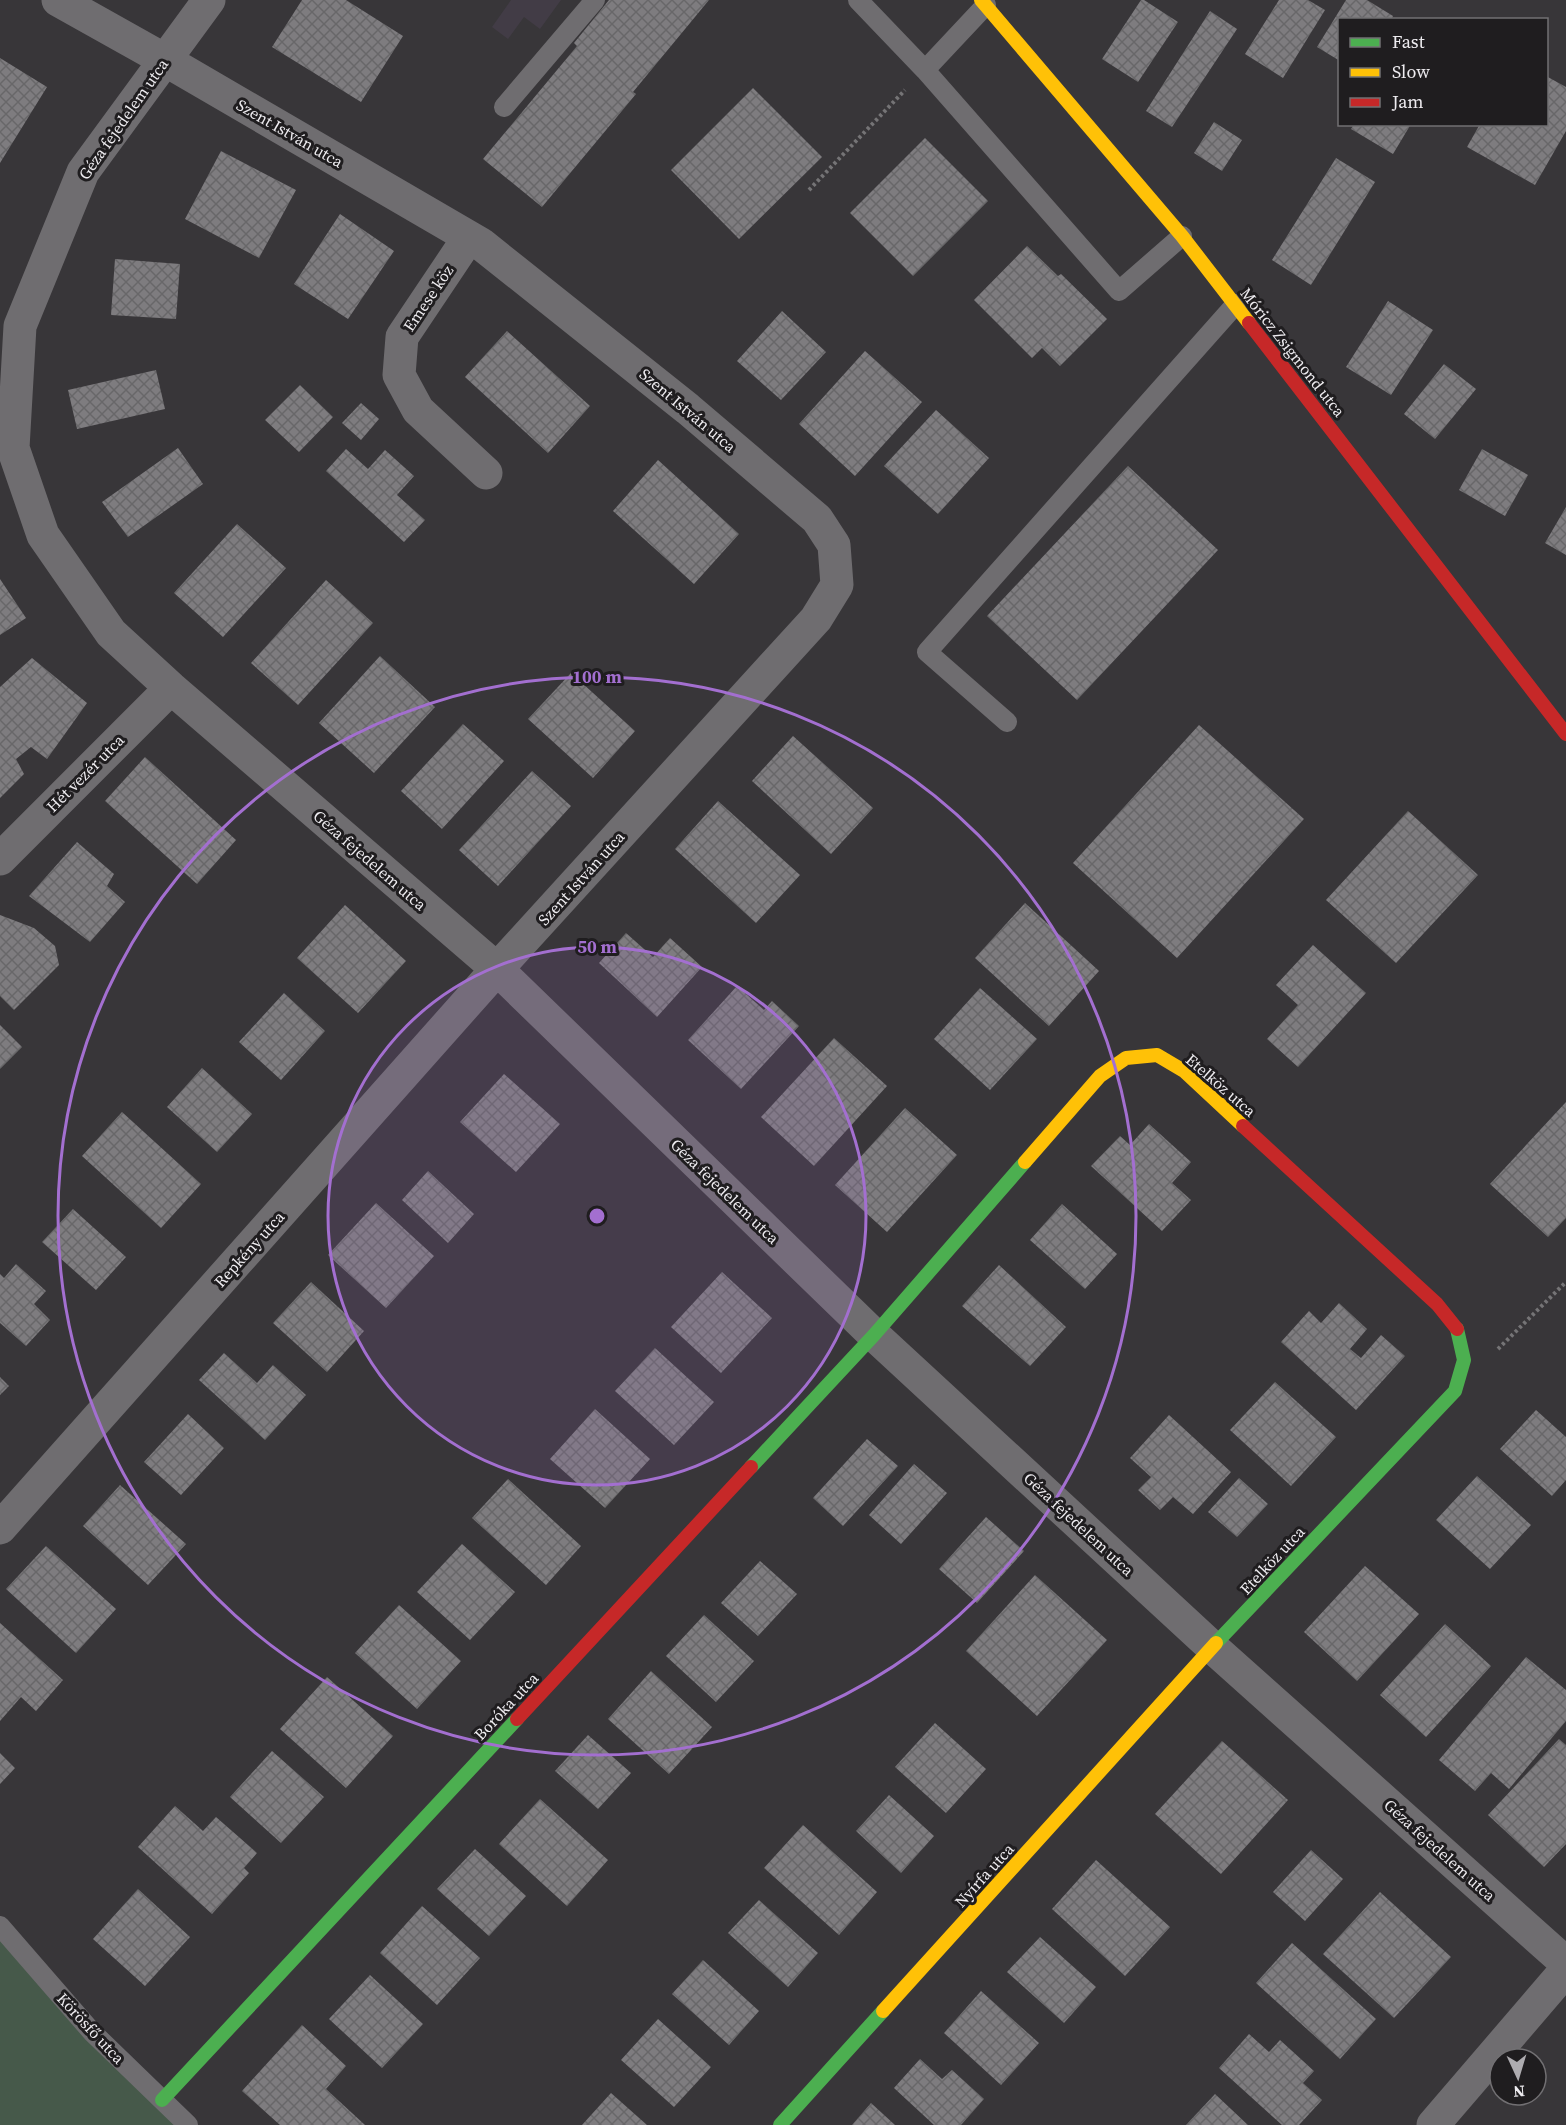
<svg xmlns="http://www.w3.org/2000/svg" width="1566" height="2125" font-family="'Source Serif 4',serif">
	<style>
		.built { fill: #423c46 }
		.park { fill: #46594a }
		.building { fill: url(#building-cross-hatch) }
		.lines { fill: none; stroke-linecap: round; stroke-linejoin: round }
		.path { stroke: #757476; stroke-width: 4; stroke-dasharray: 3 3; stroke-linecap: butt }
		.lane { stroke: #6f6d70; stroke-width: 20 }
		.street { stroke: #6f6d70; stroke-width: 33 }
		.fast { stroke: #4caf50; stroke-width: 14 }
		.slow { stroke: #ffc107; stroke-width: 14 }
		.jam { stroke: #c62828; stroke-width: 14 }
		.ring { fill: none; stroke: #a36fd0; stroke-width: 3 }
		.labels { text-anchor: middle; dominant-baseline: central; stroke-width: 6; stroke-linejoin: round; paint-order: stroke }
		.street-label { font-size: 16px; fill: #eeecf0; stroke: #1f1d1f }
		.centre { fill: #a36fd0; stroke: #1f1d1f; stroke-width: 3 }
		.ring-label { font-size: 18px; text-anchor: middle; font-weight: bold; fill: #a36fd0; stroke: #1f1d1f; stroke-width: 6; stroke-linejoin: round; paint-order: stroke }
	</style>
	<defs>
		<pattern id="building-cross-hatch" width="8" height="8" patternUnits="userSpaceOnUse" patternTransform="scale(1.5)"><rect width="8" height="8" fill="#7e7c7f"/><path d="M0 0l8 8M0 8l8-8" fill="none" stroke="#686769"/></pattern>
	</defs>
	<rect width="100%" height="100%" fill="#383639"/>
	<!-- built -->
	<path class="built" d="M511,0H561L540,29L524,17L508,39L492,27Z"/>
	<!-- park -->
	<path class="park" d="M0,1926L188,2125H0Z"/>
	<!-- building -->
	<path class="building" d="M302,0H346L403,36L361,102L272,47Z
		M609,0H709L633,92L636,94L542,207L483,159L577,46L574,43Z
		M1141,0H1144L1178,22L1138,82L1102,59Z
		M1279,0H1308L1325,10L1283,78L1245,54Z
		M1346,0H1367L1393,16L1391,20H1340V61L1317,47Z
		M1210,11L1237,29L1172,127L1146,111Z
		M0,58L47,87L0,163Z
		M1546,76L1566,87V131L1535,185L1467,147L1480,124H1546Z
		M753,88L822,157L739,239L671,170Z
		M1214,122L1242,140L1222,171L1194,153Z
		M1354,124H1411L1393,154L1351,129Z
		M925,138L988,201L913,276L850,213Z
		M221,151L296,190L259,258L185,219Z
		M1336,158L1375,182L1311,285L1272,260Z
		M340,214L394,251L348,319L294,284Z
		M1027,246L1058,276L1061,274L1107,319L1060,366L1042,348L1032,358L974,300Z
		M115,259L180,264L176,319L111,315Z
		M1388,301L1433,330L1391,395L1346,367Z
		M782,311L826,352L781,400L737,361Z
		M507,331L590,406L548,453L465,377Z
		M865,351L922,402L855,476L799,424Z
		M1444,364L1476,389L1435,439L1404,414Z
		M156,370L165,409L77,429L68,390Z
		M300,385L333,417L299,452L265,420Z
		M361,403L379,419L361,440L342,423Z
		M936,410L989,458L938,514L884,466Z
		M178,448L203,484L128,537L102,502Z
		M346,449L368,469L385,450L414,476L397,495L425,520L404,542L326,471Z
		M1482,449L1528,475L1505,516L1459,490Z
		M658,460L739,534L694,584L613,511Z
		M1128,466L1218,550L1077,700L987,616Z
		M1566,507V555L1545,543Z
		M237,524L286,568L223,637L174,593Z
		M0,579L26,618L0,635Z
		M326,580L373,623L298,705L251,663Z
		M380,656L435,707L374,773L319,723Z
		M32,658L87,703L47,759L31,747L16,759L24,774L0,798V687Z
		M571,673L635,731L593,778L528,719Z
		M463,724L504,761L442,829L401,791Z
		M1199,725L1304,819L1177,958L1073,863Z
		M793,736L873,808L831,854L752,781Z
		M145,757L236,840L197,884L105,801Z
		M532,771L571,806L498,886L459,850Z
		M718,801L800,875L756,923L675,849Z
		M1408,811L1478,875L1396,963L1326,900Z
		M77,842L114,874L107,886L125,902L90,942L29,896Z
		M1025,903L1099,971L1049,1026L975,958Z
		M345,905L406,961L358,1013L297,958Z
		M0,915L34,928L55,946L59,965L14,1010L0,996Z
		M626,933L653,957L670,938L702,967L657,1017L599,963Z
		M1313,945L1366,993L1298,1067L1267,1039L1298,1005L1276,985Z
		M737,986L764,1010L772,1001L799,1026L741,1089L688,1040Z
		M980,988L1037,1039L990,1090L934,1039Z
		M284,993L325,1031L281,1080L239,1042Z
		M0,1025L22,1047L0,1069Z
		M834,1038L887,1086L814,1166L761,1117Z
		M202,1068L252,1114L217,1152L167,1107Z
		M504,1074L560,1124L516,1172L460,1122Z
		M1566,1102V1218L1548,1237L1490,1184Z
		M905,1108L957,1155L887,1232L835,1185Z
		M122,1112L201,1184L161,1228L82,1156Z
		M1149,1124L1191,1162L1172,1183L1191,1200L1162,1231L1091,1166L1120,1136L1130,1145Z
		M428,1171L474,1214L448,1243L402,1200Z
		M376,1203L434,1256L386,1308L328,1255Z
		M1062,1204L1117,1254L1085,1289L1030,1240Z
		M73,1209L126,1257L96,1290L42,1242Z
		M16,1264L46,1291L34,1304L50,1320L26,1346L0,1323V1274L4,1278Z
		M999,1265L1066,1327L1030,1366L962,1306Z
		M722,1272L772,1318L721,1373L671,1327Z
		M311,1282L364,1331L327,1372L273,1323Z
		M1339,1303L1367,1329L1350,1349L1361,1358L1381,1335L1405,1356L1356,1410L1281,1342L1309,1311L1321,1323Z
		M655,1348L714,1402L674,1445L615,1391Z
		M224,1353L257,1383L273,1365L306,1395L265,1440L199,1380Z
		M0,1377L9,1386L0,1395Z
		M1275,1382L1336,1437L1291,1486L1230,1430Z
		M595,1409L650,1459L605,1508L550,1459Z
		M1536,1410L1566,1437V1480L1552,1496L1500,1449Z
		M188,1414L224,1448L181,1495L144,1462Z
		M1169,1415L1231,1472L1193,1514L1173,1497L1160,1510L1138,1490L1151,1477L1130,1458Z
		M867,1439L898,1466L843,1526L813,1498Z
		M914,1464L947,1493L901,1544L869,1515Z
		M1477,1476L1531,1525L1490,1569L1436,1520Z
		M1239,1478L1268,1504L1237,1537L1208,1512Z
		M508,1479L581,1546L546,1585L472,1518Z
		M120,1485L186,1544L148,1585L83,1526Z
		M986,1517L1024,1551L977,1603L939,1569Z
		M462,1544L515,1592L470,1640L417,1592Z
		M46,1546L116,1609L76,1653L6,1589Z
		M760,1561L797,1594L758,1636L721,1603Z
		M1365,1566L1419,1614L1357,1681L1304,1632Z
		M1035,1575L1107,1640L1037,1716L966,1651Z
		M399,1605L461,1661L417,1709L355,1653Z
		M704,1615L754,1661L716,1702L666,1656Z
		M0,1623L63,1680L36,1711L21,1697L0,1721Z
		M1445,1624L1491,1666L1426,1737L1380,1695Z
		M1526,1657L1566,1690V1721L1509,1789L1491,1773L1475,1791L1439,1760Z
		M651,1671L712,1727L669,1774L608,1719Z
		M327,1677L393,1736L346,1788L280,1729Z
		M935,1723L986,1769L946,1813L895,1767Z
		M588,1735L631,1773L598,1809L555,1771Z
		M1559,1739L1566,1745V1844L1544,1867L1488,1815Z
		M1222,1741L1288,1800L1221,1874L1155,1814Z
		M272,1751L324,1797L281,1843L230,1797Z
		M0,1753L15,1768L0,1784Z
		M889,1795L934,1836L901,1873L856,1831Z
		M540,1799L608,1860L567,1906L499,1844Z
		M175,1806L203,1831L216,1817L257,1853L244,1868L249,1873L212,1914L138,1847Z
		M803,1825L877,1892L839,1935L764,1868Z
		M475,1849L526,1896L489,1936L437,1889Z
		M1311,1850L1343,1879L1305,1921L1273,1892Z
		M1096,1860L1170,1927L1125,1976L1052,1909Z
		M138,1889L190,1937L145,1986L93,1939Z
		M1380,1892L1451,1957L1394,2018L1323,1954Z
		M759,1900L818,1953L788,1987L728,1933Z
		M422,1906L480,1958L437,2005L380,1953Z
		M1040,1937L1096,1987L1064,2023L1007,1972Z
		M1292,1943L1376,2019L1340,2059L1256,1983Z
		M703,1960L759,2011L729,2045L672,1994Z
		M370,1975L423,2024L382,2068L329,2019Z
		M981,1991L1039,2043L1001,2085L944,2033Z
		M658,2019L711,2067L674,2107L621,2060Z
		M302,2025L346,2066L326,2089L365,2125H280L242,2091Z
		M1249,2034L1269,2052L1280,2040L1314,2071L1303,2083L1322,2100L1299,2125H1282L1219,2068Z
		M920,2059L942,2079L952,2070L984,2099L961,2125H934L894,2088Z
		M611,2093L647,2125H582Z
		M1215,2094L1248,2125H1186Z
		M871,2103L895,2125H852Z"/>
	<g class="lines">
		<!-- path -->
		<path class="path" d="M809,190L905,90
			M1498,1349L1566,1282"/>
		<!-- lane -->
		<path class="lane" d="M858,0L925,70L1119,291L1182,236
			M925,70L986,5
			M504,107L595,0
			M1007,722L927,652L1236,304
			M0,1926L92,2032L188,2125"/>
		<!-- street -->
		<path class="street" d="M209,0L83,172L20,326L13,448L43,535L111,633L171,688L497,969L874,1335L1212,1647L1566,1963
			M469,237L402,337L399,375L418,410L486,473
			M0,859L171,688
			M0,1528L497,969L816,619L837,585L834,545L817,519L688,409L481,244L165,60L58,0
			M1433,2125L1566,1970"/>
		<!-- fast -->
		<path class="fast" d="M751,1467L874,1335L1025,1162
			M1216,1643L1455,1391L1464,1360L1457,1329
			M162,2100L517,1719
			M780,2125L883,2011"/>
		<!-- slow -->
		<path class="slow" d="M981,0L1182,236L1249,323
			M1025,1162L1100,1076L1126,1058L1157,1055L1184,1071L1243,1126
			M883,2011L1216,1643"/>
		<!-- jam -->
		<path class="jam" d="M1249,323L1566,734
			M1243,1126L1437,1304L1457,1329
			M517,1719L751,1467"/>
	</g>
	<!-- distance rings -->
	<circle cx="597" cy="1216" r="269" fill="#a36fd0" fill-opacity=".12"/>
	<g class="ring">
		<circle cx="597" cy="1216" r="269"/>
		<circle cx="597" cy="1216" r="539"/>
	</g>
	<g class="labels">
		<!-- street labels -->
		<g class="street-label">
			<text transform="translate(123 119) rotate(-55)">Géza fejedelem utca</text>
			<text transform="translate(290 133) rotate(30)">Szent István utca</text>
			<text transform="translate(428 298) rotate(-56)">Emese köz</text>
			<text transform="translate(1293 352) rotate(52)">Móricz Zsigmond utca</text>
			<text transform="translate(688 410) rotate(40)">Szent István utca</text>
			<text transform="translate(85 773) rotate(-45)">Hét vezér utca</text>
			<text transform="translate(370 860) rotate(41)">Géza fejedelem utca</text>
			<text transform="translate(581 878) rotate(-48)">Szent István utca</text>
			<text transform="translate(1221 1085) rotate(41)">Etelköz utca</text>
			<text transform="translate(725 1191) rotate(44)">Géza fejedelem utca</text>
			<text transform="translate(249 1249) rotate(-48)">Repkény utca</text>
			<text transform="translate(1079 1524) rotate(43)">Géza fejedelem utca</text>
			<text transform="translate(1272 1560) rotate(-47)">Etelköz utca</text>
			<text transform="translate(506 1706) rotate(-47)">Boróka utca</text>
			<text transform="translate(1440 1850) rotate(42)">Géza fejedelem utca</text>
			<text transform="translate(984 1875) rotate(-48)">Nyírfa utca</text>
			<text transform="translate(91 2028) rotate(47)">Körösfő utca</text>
		</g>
	</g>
	<circle cx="597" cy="1216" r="9" class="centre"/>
	<g class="ring-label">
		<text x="597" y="683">100 m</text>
		<text x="597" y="953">50 m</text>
	</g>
	<!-- legend -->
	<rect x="1338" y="18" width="210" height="108" fill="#1f1d1f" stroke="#727073" stroke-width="1.5"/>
	<rect x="1350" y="38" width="30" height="9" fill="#4caf50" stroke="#727073" stroke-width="1.5"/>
	<text x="1392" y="48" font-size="18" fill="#eeecf0">Fast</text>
	<rect x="1350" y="68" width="30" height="9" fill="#ffc107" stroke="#727073" stroke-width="1.5"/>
	<text x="1392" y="78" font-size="18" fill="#eeecf0">Slow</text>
	<rect x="1350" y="98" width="30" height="9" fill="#c62828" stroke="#727073" stroke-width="1.5"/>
	<text x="1392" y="108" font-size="18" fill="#eeecf0">Jam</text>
	<!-- north arrow -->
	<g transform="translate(1518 2077) rotate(176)"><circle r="28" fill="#1f1d1f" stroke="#727073" stroke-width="1.5"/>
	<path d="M0-4.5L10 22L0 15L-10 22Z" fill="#aeacb0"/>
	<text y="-9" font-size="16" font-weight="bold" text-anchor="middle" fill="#eeecf0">N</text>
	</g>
</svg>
